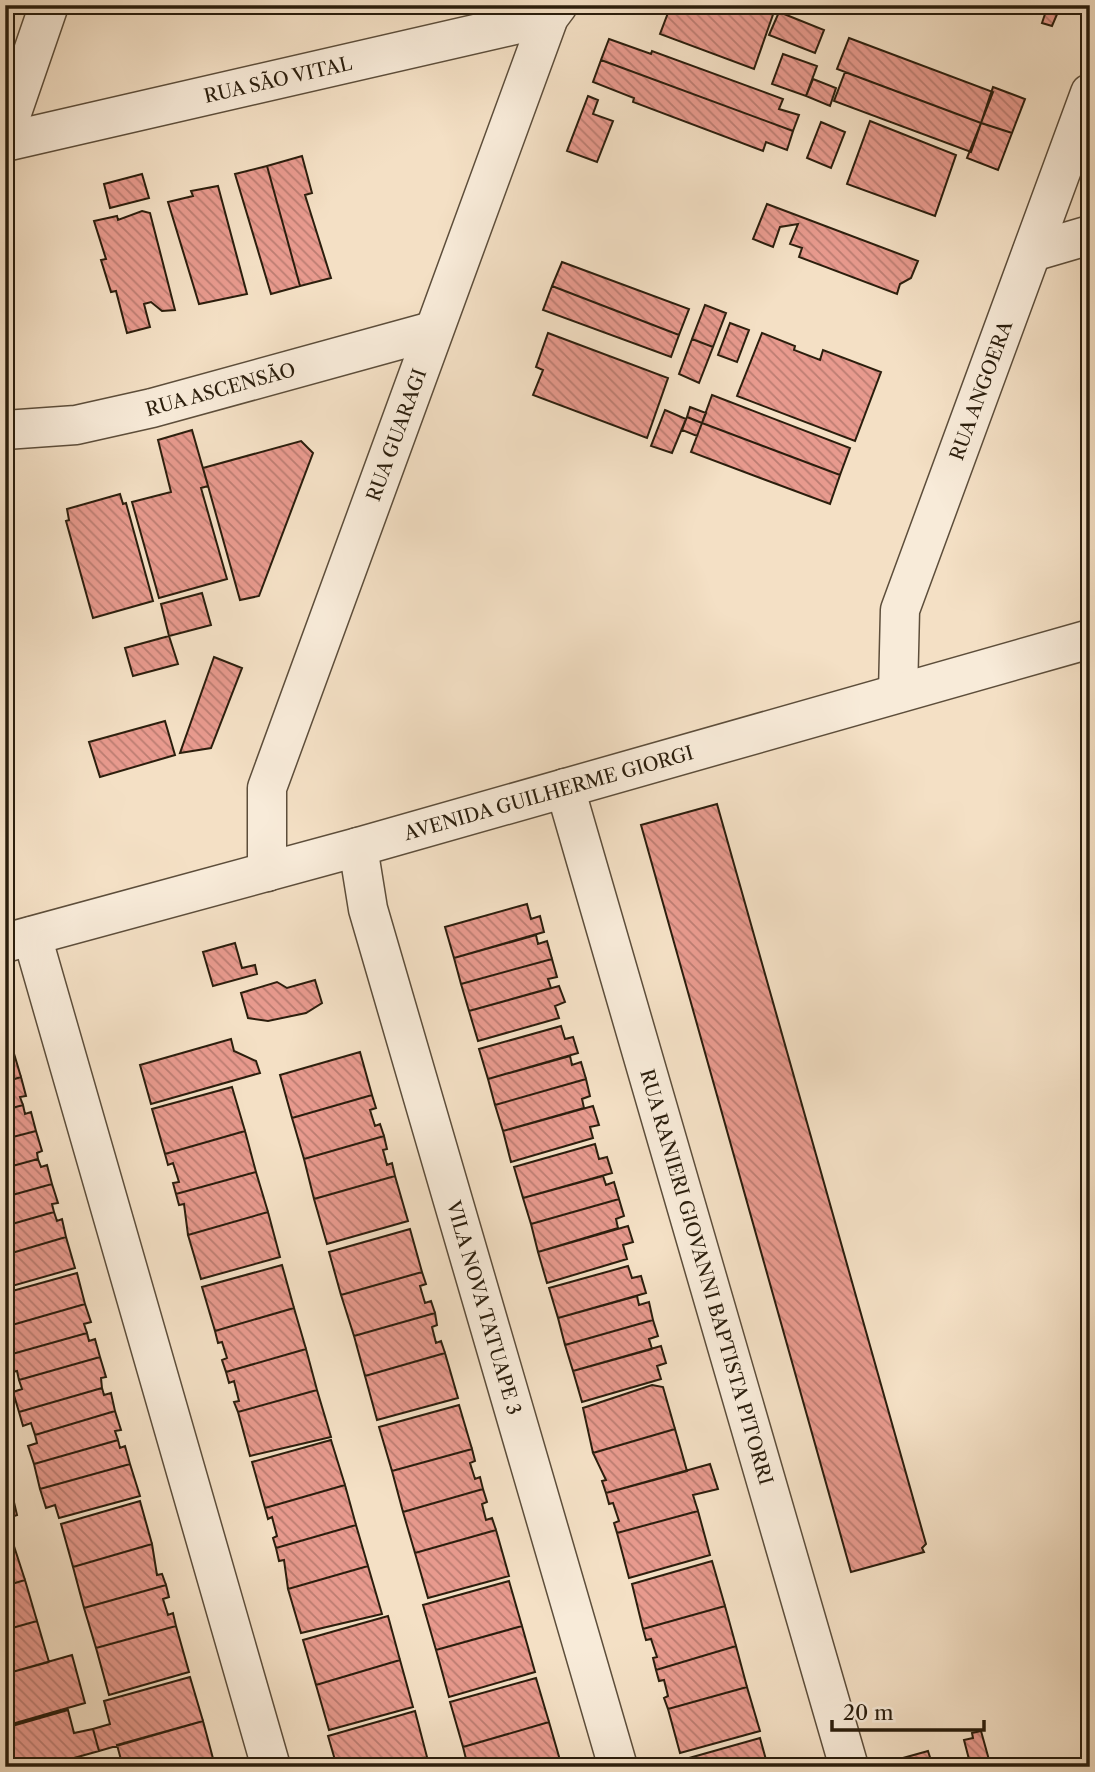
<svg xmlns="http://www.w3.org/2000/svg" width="1095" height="1772" font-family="'Libre Caslon Text',serif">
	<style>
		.building { fill: url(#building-back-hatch); stroke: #2b1e0d; stroke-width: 2 }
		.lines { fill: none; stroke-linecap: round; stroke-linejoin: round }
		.minor-casing { stroke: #5d4e3b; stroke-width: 41 }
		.minor { stroke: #f8ebd9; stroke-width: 38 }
		.labels { text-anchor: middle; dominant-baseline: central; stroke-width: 5; stroke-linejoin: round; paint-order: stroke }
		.street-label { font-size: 19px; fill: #2b1e0d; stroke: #f8ebd9 }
	</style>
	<defs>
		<pattern id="building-back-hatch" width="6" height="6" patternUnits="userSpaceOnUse" patternTransform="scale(1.75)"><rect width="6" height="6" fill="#e89a8e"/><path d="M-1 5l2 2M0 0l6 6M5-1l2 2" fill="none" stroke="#bc7d72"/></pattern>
	</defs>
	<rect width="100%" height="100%" fill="#f4e0c5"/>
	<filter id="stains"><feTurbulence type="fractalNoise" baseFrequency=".00286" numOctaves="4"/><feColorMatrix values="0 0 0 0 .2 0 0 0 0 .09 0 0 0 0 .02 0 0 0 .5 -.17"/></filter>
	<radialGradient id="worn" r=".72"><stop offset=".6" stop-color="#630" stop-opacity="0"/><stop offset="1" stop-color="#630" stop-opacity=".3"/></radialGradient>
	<!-- building -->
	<path class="building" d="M671,5H774L776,6L754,69L660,34Z
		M1048,5H1061L1052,26L1042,23Z
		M779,12L824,30L815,53L769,35Z
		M849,38L993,92L981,123L837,69Z
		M609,39L651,54L652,51L783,99L779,109L799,115L793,131L601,60Z
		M783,54L817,66L806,96L772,84Z
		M601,60L793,131L787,150L766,142L763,151L633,102L634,98L593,82Z
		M845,72L981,123L971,152L834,101Z
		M813,79L836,88L830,106L806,96Z
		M993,87L1025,99L1012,133L981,123Z
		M588,96L598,100L593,114L613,121L597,162L567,151Z
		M870,121L956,155L935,216L847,184Z
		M821,122L845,132L831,168L807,158Z
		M981,123L1012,133L998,170L967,158Z
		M302,156L312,193L305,195L331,278L300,286L267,166Z
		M267,166L300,286L271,294L235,174Z
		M142,174L149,198L110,208L104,184Z
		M218,186L247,294L199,304L168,202L193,196L191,191Z
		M767,204L918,261L911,278L900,284L897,294L799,257L802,248L790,244L798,224L780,227L773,247L753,239Z
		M142,211L150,213L175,310L162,311L151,302L144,304L150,327L127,333L116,291L111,292L101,260L106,259L94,221L117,216L118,220Z
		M562,262L689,309L679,335L552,286Z
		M552,286L679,335L671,357L543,310Z
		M705,305L726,313L713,347L692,339Z
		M730,323L749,330L737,362L718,355Z
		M548,333L668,378L647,438L533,395L543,370L536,367Z
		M762,333L795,346L794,350L820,360L823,350L881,372L855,441L737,396Z
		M692,339L713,347L699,383L679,374Z
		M712,395L850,448L840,475L702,423Z
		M690,407L706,413L702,423L687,417Z
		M665,410L686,419L672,453L651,446Z
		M687,417L702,423L697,436L682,430Z
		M702,423L840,475L830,504L691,452Z
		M192,430L208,486L201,488L227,579L159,598L132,502L171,492L158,440Z
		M301,441L313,453L259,596L240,600L203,468Z
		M120,494L123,504L126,503L153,601L93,618L66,521L69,520L67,509Z
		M202,593L211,625L169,636L161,604Z
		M169,636L178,664L133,676L125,648Z
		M214,657L242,668L211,748L180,753Z
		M165,721L175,755L100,777L89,742Z
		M717,804L926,1544L922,1548L924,1552L851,1572L641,825Z
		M527,904L531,919L540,916L544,932L454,958L445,927Z
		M536,935L538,944L547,941L552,959L461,984L454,958Z
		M235,943L242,968L255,965L257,974L213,986L203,952Z
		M552,959L557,977L548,979L551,988L469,1011L461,984Z
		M315,980L322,1003L306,1013L268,1021L248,1018L241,993L277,982L287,988Z
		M559,986L565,1002L555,1006L559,1018L478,1041L469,1011Z
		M561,1026L565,1039L573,1037L578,1053L488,1079L479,1049Z
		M231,1039L234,1051L256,1061L260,1073L151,1104L140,1065Z
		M12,1047L21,1077L5,1082V1049Z
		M360,1052L372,1095L292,1118L280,1075Z
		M570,1056L572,1065L581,1062L586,1079L495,1105L488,1079Z
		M21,1077L26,1096L20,1097L23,1105L5,1110V1082Z
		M586,1079L590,1096L582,1099L584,1108L503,1131L495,1105Z
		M232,1087L245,1131L165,1154L152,1109Z
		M372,1095L376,1108L370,1110L375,1126L380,1124L384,1136L304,1159L292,1118Z
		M23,1105L25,1114L31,1112L36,1131L5,1139V1110Z
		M593,1106L599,1125L590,1127L593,1138L511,1162L503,1131Z
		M36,1131L42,1151L37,1153L38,1159L5,1168V1139Z
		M245,1131L256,1172L176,1194L173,1183L179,1182L173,1163L168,1165L165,1154Z
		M384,1136L387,1149L383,1150L387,1165L392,1163L395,1176L314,1199L304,1159Z
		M595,1144L599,1159L607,1157L612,1173L523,1198L514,1167Z
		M38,1159L41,1167L47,1165L52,1184L5,1197V1168Z
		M256,1172L268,1212L188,1235L184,1204L179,1205L176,1194Z
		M395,1176L408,1221L327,1244L314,1199Z
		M603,1176L606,1185L614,1182L619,1199L531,1224L523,1198Z
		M52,1184L58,1203L52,1204L54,1212L5,1226V1197Z
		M619,1199L624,1216L616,1219L618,1228L538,1252L531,1224Z
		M54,1212L57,1221L62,1219L66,1237L5,1255V1226Z
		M268,1212L280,1257L201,1279L188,1235Z
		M628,1226L633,1242L623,1245L627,1259L547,1283L538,1252Z
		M410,1229L422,1272L341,1295L329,1252Z
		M66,1237L75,1268L5,1288V1255Z
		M282,1265L294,1308L215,1331L202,1287Z
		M628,1266L632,1278L641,1276L646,1293L558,1318L549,1288Z
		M422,1272L426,1284L420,1286L425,1303L431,1301L435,1313L354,1336L341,1295Z
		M77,1273L85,1304L5,1327V1293Z
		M637,1296L639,1305L649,1302L653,1320L565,1345L558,1318Z
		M85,1304L91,1322L84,1324L87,1333L5,1356V1327Z
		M294,1308L306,1349L226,1372L222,1360L227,1358L222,1342L218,1343L215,1331Z
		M435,1313L437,1325L432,1327L436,1343L441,1341L445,1353L365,1376L354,1336Z
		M653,1320L658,1336L649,1339L652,1349L573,1371L565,1345Z
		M87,1333L89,1341L95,1339L100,1357L19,1380L17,1371L8,1373L5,1356Z
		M661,1346L666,1363L657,1366L661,1379L582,1402L573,1371Z
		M306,1349L317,1390L238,1412L234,1402L239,1401L234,1381L229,1383L226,1372Z
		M445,1353L458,1398L377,1420L365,1376Z
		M100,1357L106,1377L101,1378L102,1388L19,1412L13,1392L22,1389L19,1380Z
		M652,1385L663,1387L675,1429L593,1453L583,1408Z
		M102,1388L104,1395L111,1393L115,1411L35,1435L31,1423L23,1426L19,1412Z
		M317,1390L331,1437L250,1456L238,1412Z
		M459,1405L472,1449L392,1471L379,1427Z
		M115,1411L121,1430L115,1431L118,1440L34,1464L28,1446L37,1443L35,1435Z
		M675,1429L687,1471L606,1493L602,1481L606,1480L593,1453Z
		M118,1440L120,1448L125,1446L130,1464L40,1489L34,1464Z
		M331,1440L345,1485L265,1508L252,1462Z
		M472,1449L475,1461L470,1463L475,1479L480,1477L483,1489L403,1512L392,1471Z
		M130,1464L140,1496L59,1518L55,1505L46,1508L40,1489Z
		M710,1464L718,1489L693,1495L698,1511L617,1533L614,1523L619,1521L613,1503L609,1504L606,1493Z
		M345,1485L356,1525L276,1548L273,1538L277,1536L272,1517L268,1519L265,1508Z
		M483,1489L487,1502L482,1504L486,1520L492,1518L496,1530L415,1553L403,1512Z
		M13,1498L17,1515L8,1518L11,1531L5,1533V1500Z
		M140,1501L152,1544L73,1567L61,1524Z
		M698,1511L710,1555L629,1578L617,1533Z
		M356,1525L368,1566L288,1589L284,1560L279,1561L276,1548Z
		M496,1530L509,1576L428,1598L415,1553Z
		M11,1537L25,1580L5,1586V1538Z
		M152,1544L157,1575L162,1574L166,1585L84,1608L73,1567Z
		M712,1561L725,1606L643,1629L632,1584Z
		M368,1566L382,1614L301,1633L288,1589Z
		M25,1580L37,1621L5,1630V1586Z
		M509,1581L522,1626L436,1650L423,1605Z
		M166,1585L169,1597L163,1599L168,1615L173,1613L176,1626L96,1648L84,1608Z
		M725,1606L736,1646L656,1670L653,1658L657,1657L651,1639L646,1640L643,1629Z
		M388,1616L400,1660L316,1685L303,1640Z
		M37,1621L49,1662L5,1674V1630Z
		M176,1626L189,1672L109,1695L96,1648Z
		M522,1626L535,1672L449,1697L436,1650Z
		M736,1646L747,1687L668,1709L664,1698L668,1696L664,1680L659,1681L656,1670Z
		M72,1655L85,1703L5,1726V1674Z
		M400,1660L413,1707L329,1730L316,1685Z
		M190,1677L203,1721L99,1751L93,1729L110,1724L104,1701Z
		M536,1678L549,1722L463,1747L450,1702Z
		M747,1687L760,1731L680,1753L668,1709Z
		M68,1710L74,1733L93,1729L99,1751L42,1767H5V1728Z
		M415,1711L427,1757L393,1767H337L328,1736Z
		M203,1721L215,1766L123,1767L117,1745Z
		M549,1722L562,1767H468L463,1747Z
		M981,1731L991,1767H971L964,1740L973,1738L972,1733Z
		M760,1738L768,1767H684L682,1760Z
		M928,1751L933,1767H906L903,1758Z
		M81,1756L84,1767H42Z
		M427,1757L430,1767H393Z"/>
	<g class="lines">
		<defs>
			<g id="minor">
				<path d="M5,133L49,5"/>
				<path id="s1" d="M5,142L549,17"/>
				<path d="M1032,252L1090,235"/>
				<path id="s2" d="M5,430L76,425L152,408L432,331"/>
				<path id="s3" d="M898,693L900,610L1090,93"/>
				<path id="s4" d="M565,788L849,1767"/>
				<path id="s5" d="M358,847L368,909L618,1767"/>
				<path id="s6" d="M267,872V788L549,17L558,5"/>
				<path d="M32,936L271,1767"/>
				<path id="s7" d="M5,943L358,847L1090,639"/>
			</g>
		</defs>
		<!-- minor casing -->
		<use href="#minor" class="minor-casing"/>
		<!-- minor -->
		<use href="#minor" class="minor"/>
	</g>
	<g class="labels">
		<!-- street labels -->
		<g class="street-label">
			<text stroke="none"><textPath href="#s1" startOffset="280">RUA SÃO VITAL</textPath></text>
			<text stroke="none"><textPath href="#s2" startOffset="220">RUA ASCENSÃO</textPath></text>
			<text stroke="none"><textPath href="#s3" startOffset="317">RUA ANGOERA</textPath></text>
			<text stroke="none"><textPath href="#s6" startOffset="460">RUA GUARAGI</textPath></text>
			<text stroke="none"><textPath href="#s7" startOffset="564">AVENIDA GUILHERME GIORGI</textPath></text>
			<text stroke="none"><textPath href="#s4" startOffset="509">RUA RANIERI GIOVANNI BAPTISTA PITORRI</textPath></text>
			<text stroke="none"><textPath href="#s5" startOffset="478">VILA NOVA TATUAPE 3</textPath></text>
		</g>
	</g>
	<!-- margin -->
	<rect width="1095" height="1772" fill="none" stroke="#f4e0c5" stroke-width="28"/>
	<rect x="7" y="7" width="1081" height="1758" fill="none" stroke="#2b1e0d" stroke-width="3.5"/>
	<rect x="14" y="14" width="1067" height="1744" fill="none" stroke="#2b1e0d" stroke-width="2"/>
	<!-- scale -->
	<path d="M832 1720v10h152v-10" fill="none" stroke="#2b1e0d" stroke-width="3.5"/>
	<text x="843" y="1720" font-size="21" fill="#2b1e0d" stroke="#f8ebd9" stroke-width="5" paint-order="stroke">20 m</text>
	<rect width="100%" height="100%" filter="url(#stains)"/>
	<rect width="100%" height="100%" fill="url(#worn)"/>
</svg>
